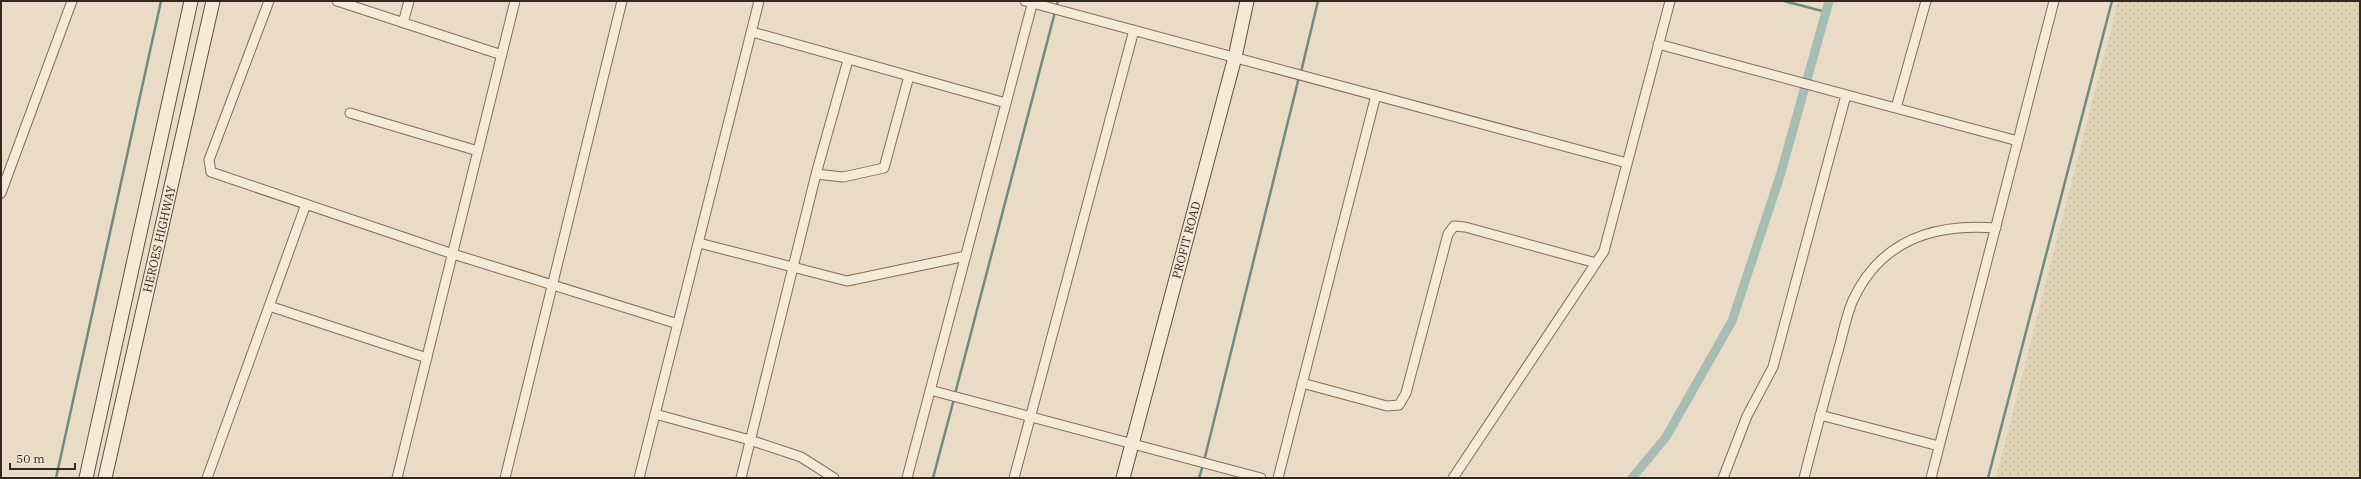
<svg xmlns="http://www.w3.org/2000/svg" width="2361" height="479" font-family="'IBM Plex Serif',serif">
	<style>
		.farmland { fill: url(#farmland-dots) }
		.lines { fill: none; stroke-linecap: round; stroke-linejoin: round }
		.stream { stroke: #6f8a80; stroke-width: 2.5 }
		.canal { stroke: #a7bdb4; stroke-width: 9 }
		.street-casing { stroke: #826d5e; stroke-width: 11 }
		.secondary-casing { stroke: #644f41; stroke-width: 15 }
		.street { stroke: #f5e9d8; stroke-width: 9 }
		.secondary { stroke: #f5e9d8; stroke-width: 13 }
		.labels { text-anchor: middle; dominant-baseline: central; stroke-width: 3; stroke-linejoin: round; paint-order: stroke }
		.street-label { font-size: 12px; fill: #342720; stroke: #f1e6d4 }
	</style>
	<defs>
		<pattern id="farmland-dots" width="8" height="8" patternUnits="userSpaceOnUse"><rect width="8" height="8" fill="#ded3b4"/><path d="M2 2h.1M6 6h.1" fill="none" stroke="#bfb59a" stroke-width="1.8" stroke-linecap="round"/></pattern>
	</defs>
	<rect width="100%" height="100%" fill="#e9dbc6"/>
	<!-- farmland -->
	<path class="farmland" d="M2118,1H2360V478H1996Z"/>
	<g class="lines">
		<!-- stream -->
		<path class="stream" d="M1784,1L1826,12
			M1056,7L1058,1
			M1301,72L1318,1
			M955,394L1055,12
			M1204,461L1299,77
			M56,478L161,1
			M933,478L954,399
			M1199,478L1203,465
			M1988,478L2112,1"/>
		<!-- canal -->
		<path class="canal" d="M1632,478L1666,437L1732,321L1780,176L1829,1"/>
		<defs>
			<path id="street" d="M269,1L209,160L211,172L453,254L678,324
				M337,1L502,55
				M1025,1L1627,163
				M403,23L409,1
				M752,32L1006,103
				M1658,44L2018,141
				M848,60L816,174L843,177L884,168L909,76
				M1896,108L1926,1
				M350,113L478,151
				M1,193L72,1
				M699,243L847,281L966,256
				M269,306L427,358
				M1302,383L1387,406L1399,405L1406,393L1448,234L1454,226L1465,227L1596,263
				M930,390L1261,478
				M655,414L750,440L801,457L834,478
				M1820,415L1939,446
				M207,478L306,204
				M397,478L515,1
				M505,478L622,1
				M639,478L759,1
				M741,478L816,174
				M907,478L1033,1
				M1014,478L1134,30
				M1278,478L1376,95
				M1453,478L1604,251L1670,1
				M1723,478L1747,416L1773,367L1846,95
				M1804,478C1814,438 1825,398 1836,358C1842,340 1845,318 1853,300C1881,240 1933,223 1996,228
				M1931,478L2054,1"/>
			<path id="secondary" d="M86,478L191,1
				M105,478L213,1
				M1123,478L1235,57L1247,1"/>
		</defs>
		<!-- street casing -->
		<use href="#street" class="street-casing"/>
		<!-- secondary casing -->
		<use href="#secondary" class="secondary-casing"/>
		<!-- street -->
		<use href="#street" class="street"/>
		<!-- secondary -->
		<use href="#secondary" class="secondary"/>
	</g>
	<g class="labels">
		<!-- street labels -->
		<g class="street-label">
			<text transform="translate(159 239) rotate(-77)">HEROES HIGHWAY</text>
			<text transform="translate(1186 240) rotate(-75)">PROFIT ROAD</text>
		</g>
	</g>
	<!-- border -->
	<rect width="2361" height="479" fill="none" stroke="#342720" stroke-width="4"/>
	<!-- scale -->
	<path d="M10 463v6h65v-6" fill="none" stroke="#342720" stroke-width="2"/>
	<text x="16" y="463" font-size="12" fill="#342720" stroke="#f1e6d4" stroke-width="3" paint-order="stroke">50 m</text>
</svg>
